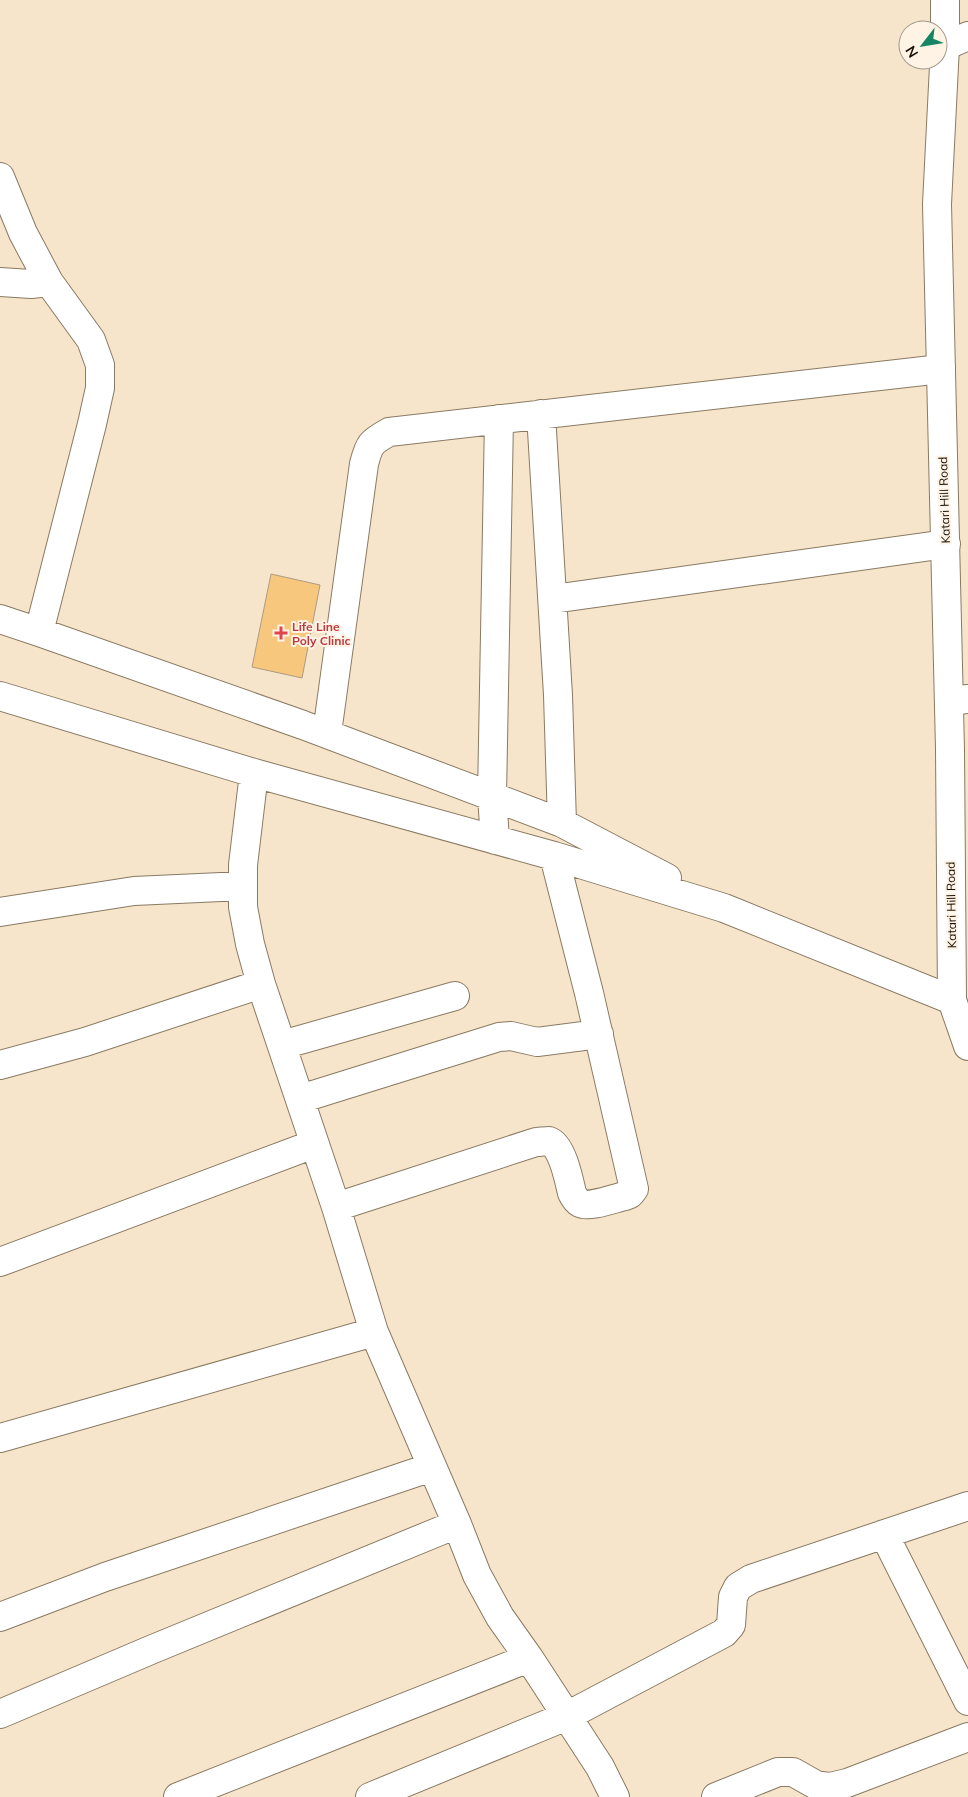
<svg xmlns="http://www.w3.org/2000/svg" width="968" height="1797" font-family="Mulish,sans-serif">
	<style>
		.building { fill: #f6c77d; stroke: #ac9c84 }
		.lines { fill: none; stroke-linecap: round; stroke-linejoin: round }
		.minor-casing { stroke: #897a62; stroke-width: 30 }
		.major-casing { stroke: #897a62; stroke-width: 30 }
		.minor { stroke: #fff; stroke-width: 28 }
		.major { stroke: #fff; stroke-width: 28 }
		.health-dot { fill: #e0444e; stroke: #fef3e4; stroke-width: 2 }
		.labels { text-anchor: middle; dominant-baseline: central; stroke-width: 4; stroke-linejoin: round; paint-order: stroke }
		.street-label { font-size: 12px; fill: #171108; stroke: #fef3e4 }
		.health-label { font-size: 12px; font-weight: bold; fill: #be3a42; stroke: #fef3e4; text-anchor: start }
	</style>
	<rect width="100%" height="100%" fill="#f6e5cb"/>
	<!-- building -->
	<path class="building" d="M271,574L320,585L302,678L252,667Z"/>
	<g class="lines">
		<defs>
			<path id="minor" d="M945,46L968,36
				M0,177L23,233L49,282L91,340L100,365V388L92,424L39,632
				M0,282L31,284L49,282
				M541,414L558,695L562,823
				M553,599L946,544
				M0,619L39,632L303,725L562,823L667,878
				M0,696L254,773L554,856L724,908L952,1000
				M949,701L968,699
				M327,733L364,464C369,444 371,442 389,432L941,369
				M254,773L243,865V907L250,944L261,984L336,1207L374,1332L457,1524L477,1575L500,1617L529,1658L600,1767L615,1797
				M495,840L492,796L499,419
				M0,912L134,891L243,886
				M282,1045L455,996
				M0,1065L85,1042L261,984
				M300,1099L499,1037L511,1036L537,1042L599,1034
				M336,1207L536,1142C540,1142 545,1141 549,1141C562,1145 569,1180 572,1193C574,1197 576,1201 580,1203C589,1208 615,1198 625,1196L630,1194L634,1189L589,993L554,856
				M0,1262L314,1144
				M0,1438L374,1332
				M884,1534L968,1701
				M0,1617L105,1577L432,1467
				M0,1714L153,1649L457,1524
				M178,1797L529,1658
				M370,1797L567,1716L724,1633L731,1625L733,1597L738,1587L751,1579L968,1506
				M716,1797L778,1772H793L816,1785L830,1787L847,1783L968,1737"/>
			<path id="major" d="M945,0V46L937,204L950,749L952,1000L968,1046"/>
		</defs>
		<!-- minor casing -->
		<use href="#minor" class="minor-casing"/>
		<!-- major casing -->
		<use href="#major" class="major-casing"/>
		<!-- minor -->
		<use href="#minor" class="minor"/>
		<!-- major -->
		<use href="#major" class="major"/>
	</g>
	<!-- markers -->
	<path class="health-dot" d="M278.5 625.5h5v5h5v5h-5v5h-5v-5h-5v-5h5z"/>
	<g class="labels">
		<!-- street labels -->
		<g class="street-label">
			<text transform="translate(944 500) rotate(-92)">Katari Hill Road</text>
			<text transform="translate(951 905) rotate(-91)">Katari Hill Road</text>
		</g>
		<!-- health labels -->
		<g class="health-label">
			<text x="292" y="626">Life Line<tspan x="292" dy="14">Poly Clinic</tspan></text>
		</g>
	</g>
	<!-- north arrow -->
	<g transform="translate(923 45) rotate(239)"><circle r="24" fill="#fef3e4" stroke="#a2998c"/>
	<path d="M0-4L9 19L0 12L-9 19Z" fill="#158563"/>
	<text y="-8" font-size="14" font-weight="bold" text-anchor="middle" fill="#171108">N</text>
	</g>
</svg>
